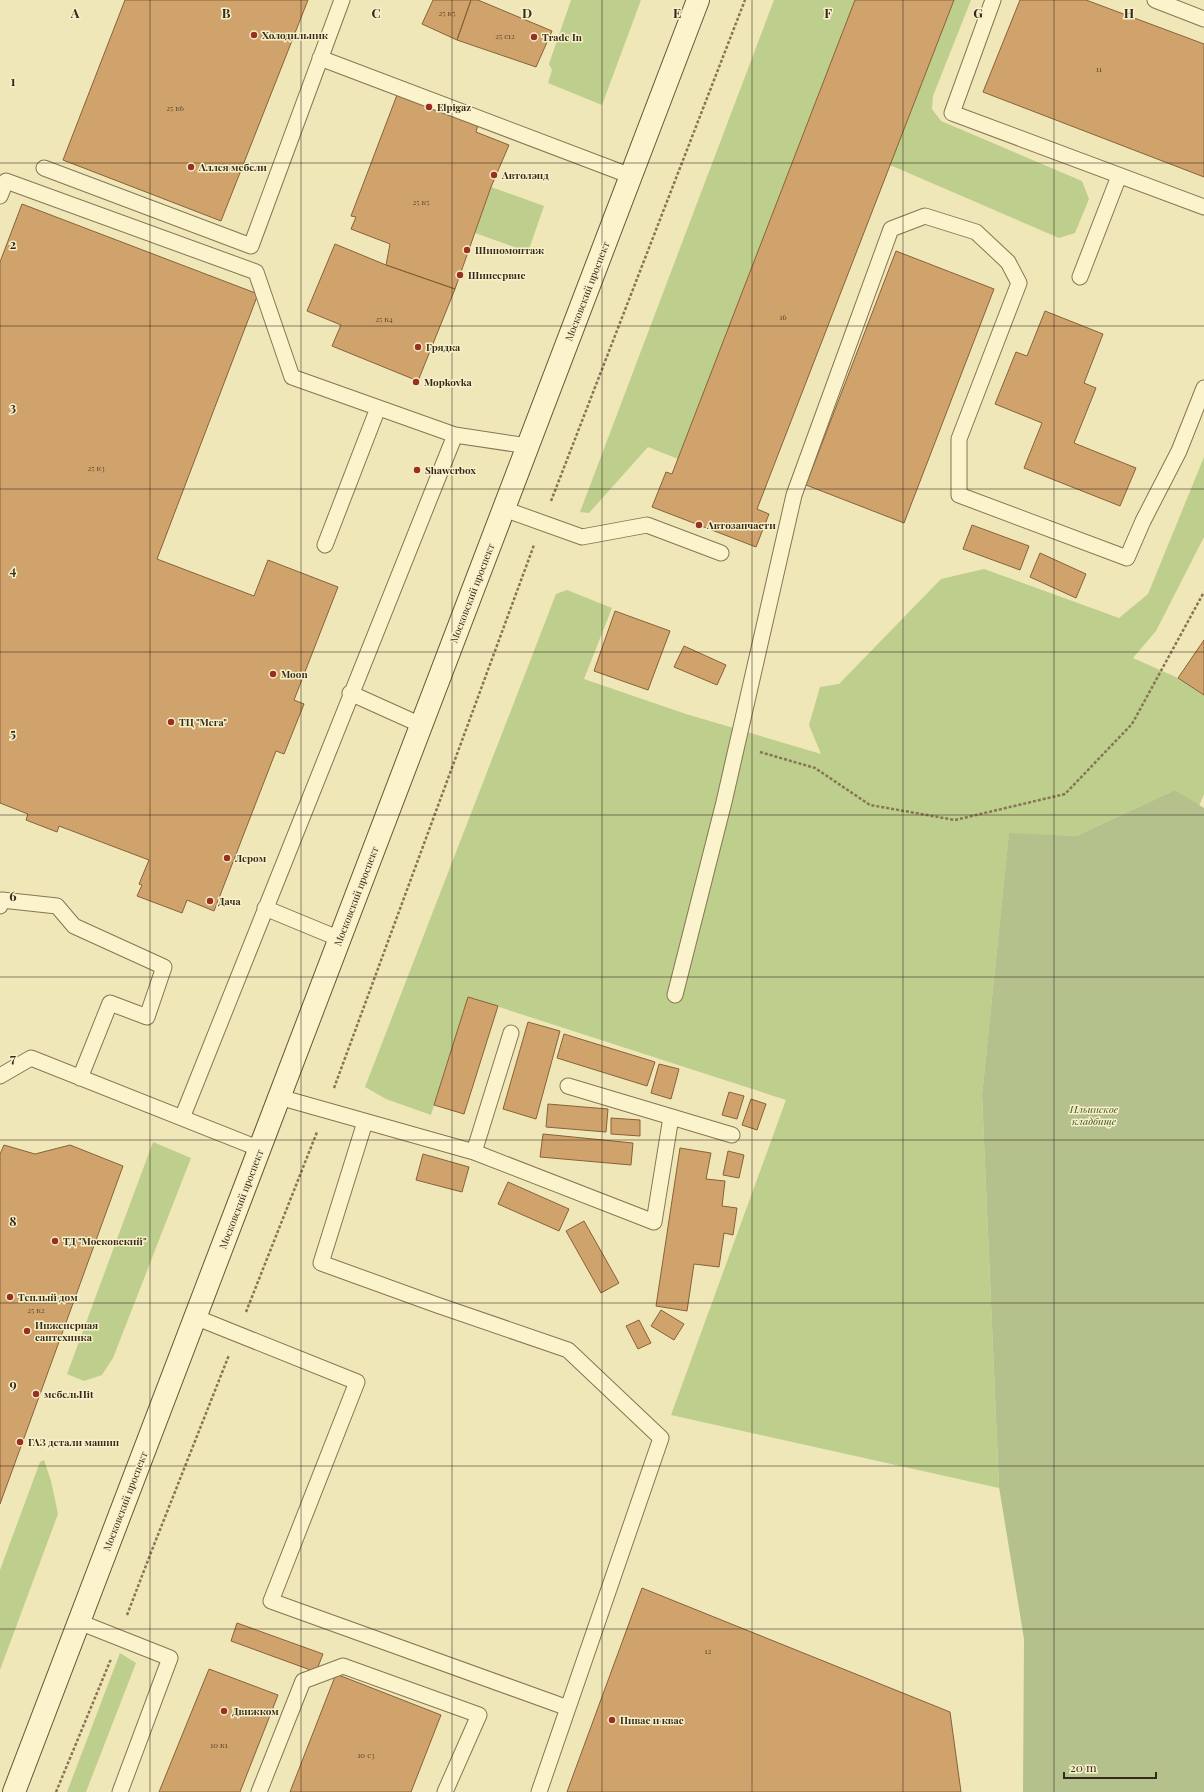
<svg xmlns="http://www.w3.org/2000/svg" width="1204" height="1792" font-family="'Playfair Display',serif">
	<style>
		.green { fill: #bdce8d }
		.cemetery { fill: #b4c18d }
		.building { fill: #d1a36c; stroke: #876238 }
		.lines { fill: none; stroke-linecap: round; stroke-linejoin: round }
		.lane-casing { stroke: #877553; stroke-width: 17 }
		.secondary-casing { stroke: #685637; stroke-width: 24 }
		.path { stroke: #877553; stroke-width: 2.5; stroke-dasharray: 3 2; stroke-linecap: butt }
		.lane { stroke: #fbf3cc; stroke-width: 15 }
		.secondary { stroke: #fbf3cc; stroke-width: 22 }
		.grid { fill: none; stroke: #352a19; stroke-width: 1; stroke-opacity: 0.55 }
		.poi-dot { fill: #992f20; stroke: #f7f0c9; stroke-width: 1.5 }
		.labels { text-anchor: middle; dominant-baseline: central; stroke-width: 3; stroke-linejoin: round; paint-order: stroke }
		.number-label { font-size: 8px; fill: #5c482e }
		.poi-label { font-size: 10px; font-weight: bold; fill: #352a19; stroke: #f7f0c9; text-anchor: start }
		.street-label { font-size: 10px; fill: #352a19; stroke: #f7f0c9 }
		.park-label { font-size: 10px; font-style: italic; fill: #3e521f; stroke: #f7f0c9 }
		.grid-label { font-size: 13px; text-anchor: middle; font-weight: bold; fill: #352a19; stroke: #f7f0c9; stroke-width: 3; stroke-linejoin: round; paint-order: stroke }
	</style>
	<rect width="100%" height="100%" fill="#f0e7b9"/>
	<!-- green -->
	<path class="green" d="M571,0H641L602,105L548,83L552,70L549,64Z
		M774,0H855L678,459L648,447L589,513L580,512Z
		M954,0H971L933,96L932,109L941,121L1082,181L1089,199L1075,233L1059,238L890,165Z
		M491,187L544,206L528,252L475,233Z
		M1204,457V537L1156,631L1133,658L1178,678L1204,695V794L1199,806L1175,790L1076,836L1009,834L982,1095L999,1488L671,1415L786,1100L468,997L431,1115L386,1099L365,1087L556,594L567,590L612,608L584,679L686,714L821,754L809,725L820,687L839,684L941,579L984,569L1119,618L1148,594Z
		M153,1142L191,1158L113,1358L102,1375L84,1381L67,1374Z
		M44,1460L51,1481L58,1514L0,1670V1570L40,1462Z
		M120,1653L136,1663L86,1792H67Z"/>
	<!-- cemetery -->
	<path class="cemetery" d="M1175,790L1204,808V1792H1023L1024,1639L999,1487L982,1095L1009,833L1076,836Z"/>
	<!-- building -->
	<path class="building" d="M125,0H308L221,221L63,160Z
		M433,0H471L457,40L422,24Z
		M471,0H478L552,31L536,67L457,40Z
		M855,0H954L757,509L769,514L756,547L652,507L666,472L672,474Z
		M1020,0H1086L1204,44V177L983,92Z
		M397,95L478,125L476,132L509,145L491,187L455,289L386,265L390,244L351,229L356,217L351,216Z
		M22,204L258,294L157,559L254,596L268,560L338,587L294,700L304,704L284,754L276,751L214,911L187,900L182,913L137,896L142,885L139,884L149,860L59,826L57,832L26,820L28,814L0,803V262Z
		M335,244L386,265L455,289L418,381L332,346L341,325L307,311Z
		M896,251L994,289L904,523L806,485Z
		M1045,311L1103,334L1084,383L1096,388L1074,443L1136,468L1120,506L1024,468L1042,423L995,404L1016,352L1027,356Z
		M972,525L1029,546L1020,570L963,549Z
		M1040,553L1086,574L1076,598L1030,577Z
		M615,611L670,631L648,690L594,671Z
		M1204,640V695L1178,678Z
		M684,646L726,665L717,685L674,667Z
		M468,997L498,1006L464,1114L434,1105Z
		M528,1022L560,1031L536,1119L503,1109Z
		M564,1034L655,1062L647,1086L557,1058Z
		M659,1064L679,1069L671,1099L651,1093Z
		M729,1092L744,1096L737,1119L722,1115Z
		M751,1099L766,1104L757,1130L742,1125Z
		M548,1104L608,1109L606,1132L546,1127Z
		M611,1118L640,1120V1136L611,1134Z
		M543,1134L633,1143L631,1165L540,1157Z
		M4,1145L35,1154L70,1145L123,1166L0,1504V1154Z
		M680,1148L711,1153L706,1179L725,1181L722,1206L737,1208L733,1235L724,1233L719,1267L694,1264L687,1311L656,1306Z
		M728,1151L744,1155L739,1178L723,1175Z
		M423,1154L469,1167L462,1192L416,1180Z
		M508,1182L569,1209L559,1231L498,1204Z
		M584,1221L619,1283L601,1293L566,1231Z
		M661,1310L684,1324L674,1340L651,1326Z
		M639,1320L651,1343L638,1349L626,1326Z
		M642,1588L950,1712L961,1792H567Z
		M237,1623L323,1654L316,1672L231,1641Z
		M209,1669L278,1695L240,1792H159Z
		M336,1674L441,1715L411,1792H290Z"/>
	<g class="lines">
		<defs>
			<path id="lane" d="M993,0L952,113L1204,207
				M1155,0L1204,19
				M320,58L631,176
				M44,168L251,246L342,0
				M0,196L6,181L256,272L292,377L455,435
				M1080,277L1119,176
				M504,509L582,537L647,525L721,553
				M325,545L378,408
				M350,693L421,725
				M0,906L2,900L57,906L74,926L164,967L147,1017L110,1003L80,1078
				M265,908L340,939
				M675,995L724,802L794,495L891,229L925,216L976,232L1008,262L1019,283L959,439V495L1127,558L1143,521L1179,451L1204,388
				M0,1076L31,1058L260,1149
				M568,1086L732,1135
				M279,1097L474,1152L654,1222L671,1117
				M182,1118L455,435L528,446
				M365,1122L321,1263L437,1305L568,1350L661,1438L539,1792
				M474,1152L511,1033
				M195,1317L357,1382L271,1601L568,1708
				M79,1622L170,1658L120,1792
				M259,1792L303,1681L343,1666L479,1715L445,1792"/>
			<path id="secondary" d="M14,1792L698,0"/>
		</defs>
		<!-- lane casing -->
		<use href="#lane" class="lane-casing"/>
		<!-- secondary casing -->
		<use href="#secondary" class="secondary-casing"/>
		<!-- path -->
		<path class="path" d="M551,501L745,0
			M760,752L815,768L870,805L955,820L1065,794L1132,724L1204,592
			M334,1088L534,545
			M246,1312L317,1132
			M127,1615L150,1555L229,1355
			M56,1792L111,1659"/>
		<!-- lane -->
		<use href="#lane" class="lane"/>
		<!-- secondary -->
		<use href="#secondary" class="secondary"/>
	</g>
	<!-- grid -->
	<path class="grid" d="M150,0V1792M301,0V1792M452,0V1792M602,0V1792M752,0V1792M903,0V1792M1054,0V1792M0,163H1204M0,326H1204M0,489H1204M0,652H1204M0,815H1204M0,977H1204M0,1140H1204M0,1303H1204M0,1466H1204M0,1629H1204"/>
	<!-- markers -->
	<g class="poi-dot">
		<circle cx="254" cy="35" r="4"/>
		<circle cx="534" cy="37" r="4"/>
		<circle cx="429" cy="107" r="4"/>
		<circle cx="191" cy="167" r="4"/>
		<circle cx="494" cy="175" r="4"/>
		<circle cx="467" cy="250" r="4"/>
		<circle cx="460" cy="275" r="4"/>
		<circle cx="418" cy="347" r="4"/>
		<circle cx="416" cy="382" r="4"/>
		<circle cx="417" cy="470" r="4"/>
		<circle cx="699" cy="525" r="4"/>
		<circle cx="273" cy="674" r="4"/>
		<circle cx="171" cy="722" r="4"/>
		<circle cx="227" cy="858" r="4"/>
		<circle cx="210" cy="901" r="4"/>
		<circle cx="55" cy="1241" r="4"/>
		<circle cx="10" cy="1297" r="4"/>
		<circle cx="27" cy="1331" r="4"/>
		<circle cx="36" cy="1394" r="4"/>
		<circle cx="20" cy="1442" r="4"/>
		<circle cx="224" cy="1711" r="4"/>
		<circle cx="612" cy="1720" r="4"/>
	</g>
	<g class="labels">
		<!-- number labels -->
		<g class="number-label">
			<text x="447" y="12">25 к5</text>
			<text x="505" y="35">25 с12</text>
			<text x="1099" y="68">11</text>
			<text x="175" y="107">25 к6</text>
			<text x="421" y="201">25 к5</text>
			<text x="783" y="316">16</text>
			<text x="384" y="318">25 к4</text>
			<text x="96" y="467">25 к3</text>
			<text x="36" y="1309">25 к2</text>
			<text x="708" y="1650">12</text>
			<text x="219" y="1744">10 к1</text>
			<text x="366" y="1754">10 с3</text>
		</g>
		<!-- poi labels -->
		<g class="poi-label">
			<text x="262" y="35">Холодильник</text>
			<text x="542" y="37">Trade In</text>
			<text x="437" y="107">Elpigaz</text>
			<text x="199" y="167">Аллея мебели</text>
			<text x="502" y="175">Автолэнд</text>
			<text x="475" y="250">Шиномонтаж</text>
			<text x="468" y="275">Шинсервис</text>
			<text x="426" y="347">Грядка</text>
			<text x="424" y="382">Mopkovka</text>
			<text x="425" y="470">Shawerbox</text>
			<text x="707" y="525">Автозапчасти</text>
			<text x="281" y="674">Moon</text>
			<text x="179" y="722">ТЦ "Мега"</text>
			<text x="235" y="858">Лером</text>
			<text x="218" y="901">Дача</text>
			<text x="63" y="1241">ТД "Московский"</text>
			<text x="18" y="1297">Теплый дом</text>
			<text x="35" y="1325">Инженерная<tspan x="35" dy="12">сантехника</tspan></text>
			<text x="44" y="1394">мебельHit</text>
			<text x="28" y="1442">ГАЗ детали машин</text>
			<text x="232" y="1711">Движком</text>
			<text x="620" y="1720">Пивас и квас</text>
		</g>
		<!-- street labels -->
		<g class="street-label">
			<text transform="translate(587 291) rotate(-69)">Московский проспект</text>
			<text transform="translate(472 593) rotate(-69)">Московский проспект</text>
			<text transform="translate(356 896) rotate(-69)">Московский проспект</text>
			<text transform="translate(241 1199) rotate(-69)">Московский проспект</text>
			<text transform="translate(125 1501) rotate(-69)">Московский проспект</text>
		</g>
		<!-- park labels -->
		<g class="park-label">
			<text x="1094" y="1109">Ильинское<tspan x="1094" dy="12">кладбище</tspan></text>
		</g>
	</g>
	<g class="grid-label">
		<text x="75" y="18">A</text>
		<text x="226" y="18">B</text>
		<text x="376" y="18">C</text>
		<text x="527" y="18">D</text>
		<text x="677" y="18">E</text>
		<text x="828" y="18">F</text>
		<text x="978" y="18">G</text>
		<text x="1129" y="18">H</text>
		<text x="13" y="86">1</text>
		<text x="13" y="249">2</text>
		<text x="13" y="412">3</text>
		<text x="13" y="575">4</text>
		<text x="13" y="738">5</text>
		<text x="13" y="901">6</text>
		<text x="13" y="1063">7</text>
		<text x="13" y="1226">8</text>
		<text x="13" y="1389">9</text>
	</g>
	<!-- scale -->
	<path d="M1064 1772v6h92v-6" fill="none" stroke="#352a19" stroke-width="2"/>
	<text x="1070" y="1772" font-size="12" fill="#352a19" stroke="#f7f0c9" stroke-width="3" paint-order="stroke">20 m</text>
</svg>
